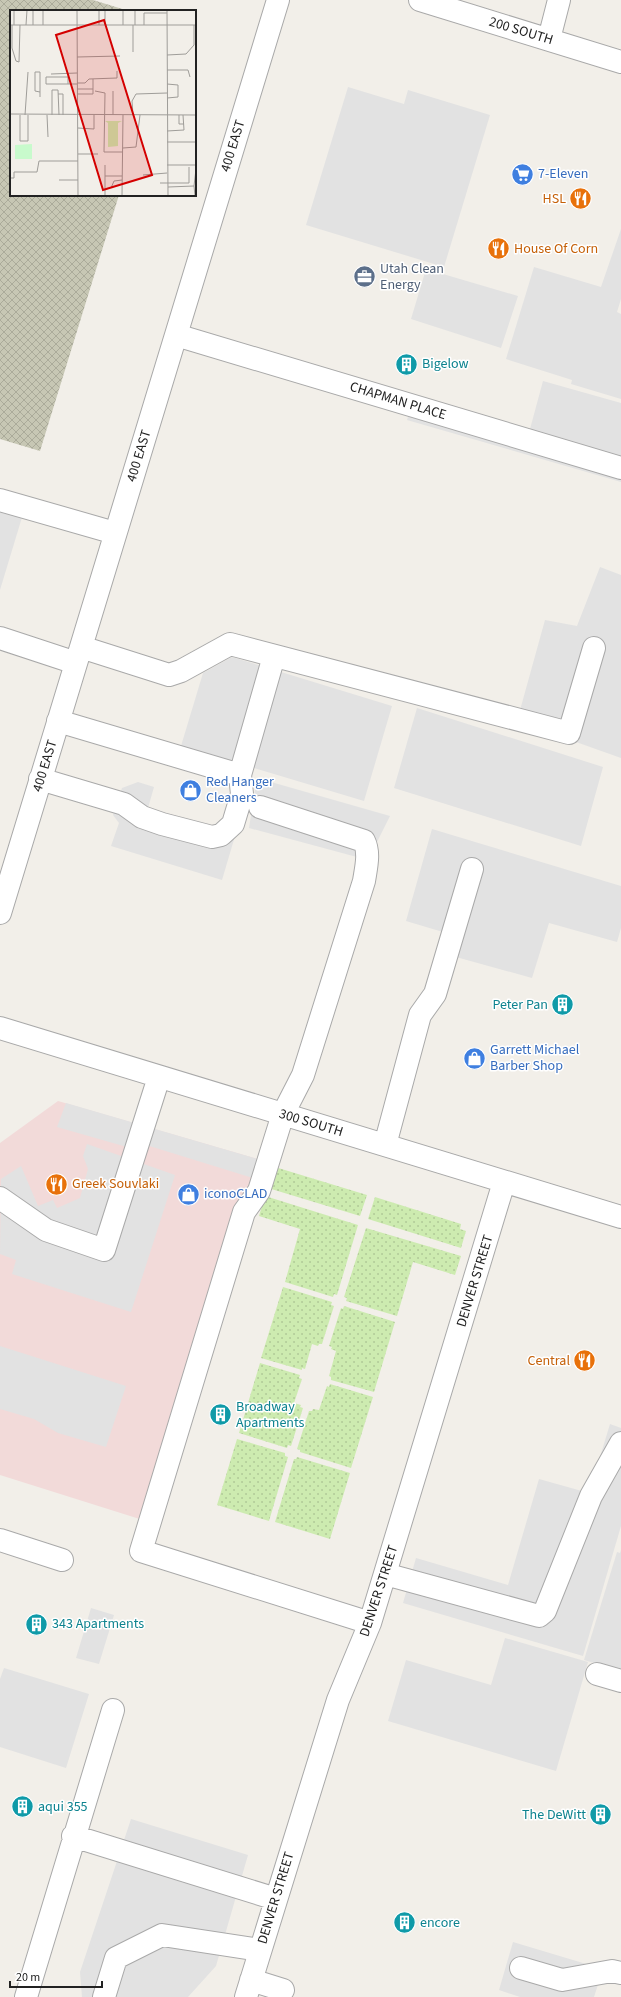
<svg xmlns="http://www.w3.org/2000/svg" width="621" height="1997" font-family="'Source Sans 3',sans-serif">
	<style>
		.commercial { fill: #f2dad9 }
		.construction { fill: url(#construction-cross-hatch) }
		.grass { fill: url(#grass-dots) }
		.parking { fill: #e2e2e2 }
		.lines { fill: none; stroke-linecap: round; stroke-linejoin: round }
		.minor-casing { stroke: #a9a9a9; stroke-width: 24 }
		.minor { stroke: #fff; stroke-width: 22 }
		.labels { text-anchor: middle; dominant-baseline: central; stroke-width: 3; stroke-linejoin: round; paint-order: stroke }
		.street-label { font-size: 14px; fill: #222; stroke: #fff }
		.shop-label { font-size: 14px; fill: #366cbe; stroke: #fff; text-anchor: start }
		.food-label { font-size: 14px; fill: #c56008; stroke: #fff; text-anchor: end }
		.service-label { font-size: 14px; fill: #4e5e75; stroke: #fff; text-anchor: start }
		.culture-label { font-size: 14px; fill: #0d838f; stroke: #fff; text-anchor: start }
		.inset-road { fill: none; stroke: #9f9d99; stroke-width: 1 }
		.view { fill: #d40000; fill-opacity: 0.15; stroke: #d40000; stroke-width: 2 }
		.inset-edge { fill: none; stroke: #222; stroke-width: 2 }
	</style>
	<defs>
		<pattern id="construction-cross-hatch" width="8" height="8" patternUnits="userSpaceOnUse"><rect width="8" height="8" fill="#c7c7b4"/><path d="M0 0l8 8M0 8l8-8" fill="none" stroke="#abab9a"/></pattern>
		<pattern id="grass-dots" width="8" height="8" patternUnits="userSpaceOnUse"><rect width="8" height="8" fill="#cdebb0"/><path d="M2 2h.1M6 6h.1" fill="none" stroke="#b0c997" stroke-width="1.8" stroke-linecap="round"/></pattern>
	</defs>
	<rect width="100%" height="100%" fill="#f2efe9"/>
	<!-- commercial -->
	<path class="commercial" d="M58,1101L261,1160L146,1521L0,1475V1143Z"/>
	<!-- construction -->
	<path class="construction" d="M0,0H93L129,11H11V195H119L40,451L0,439Z"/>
	<!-- grass -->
	<path class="grass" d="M275,1167L367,1195L360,1216L268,1188Z
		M265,1196L358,1225L337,1295L334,1294L333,1297L285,1282L300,1229L259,1216Z
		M375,1197L461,1224L460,1229L466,1231L461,1248L368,1219Z
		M366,1228L461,1256L455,1275L413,1262L397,1316L346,1301L347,1298L344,1297Z
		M283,1287L332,1302L331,1305L334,1306L322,1344H319L318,1346L312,1344L305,1369L302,1368V1370L261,1358Z
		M344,1306L395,1322L374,1392L331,1380V1377L329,1376L336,1351L331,1349L332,1347L329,1346L341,1308L343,1309Z
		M260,1363L300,1375L299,1378L302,1379L294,1403L301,1405L300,1407L303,1408L291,1446L288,1445L287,1448L239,1433Z
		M330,1384L373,1397L351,1468L300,1452V1450L297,1449L309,1411H312L313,1409L319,1410L327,1386L329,1387Z
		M237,1439L285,1453V1456L288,1457L269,1521L217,1505Z
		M297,1457L350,1473L330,1539L275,1522L294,1459H296Z"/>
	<!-- parking -->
	<path class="parking" d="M348,87L404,104L408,90L490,115L444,267L306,225Z
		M621,229V299L617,312L621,314V399L571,384L572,380L506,359L534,267L601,287Z
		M426,269L518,296L501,348L411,319Z
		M543,381L621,403V482L407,420L415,395L530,429Z
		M0,507L23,514L0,590Z
		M600,567L621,575V758L517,721L545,620L577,626Z
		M232,657L392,706L364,801L181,746L203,673Z
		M417,708L603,767L581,846L394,788Z
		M257,778L390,816L368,860L249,828Z
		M138,782L154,787L148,808L218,828L238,826L222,880L111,846L119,823L113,815L122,788Z
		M432,829L621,886V928L617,942L549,923L532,978L456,957L463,938L406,921Z
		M66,1103L261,1160L256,1179L143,1144L141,1151L57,1127Z
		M87,1144L175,1175L131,1312L12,1274L16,1260L0,1254L1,1179L21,1166L38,1206L53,1200L57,1208L80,1198L88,1169L83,1156Z
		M0,1346L126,1386L106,1447L58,1433L34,1419L0,1409Z
		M610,1424L621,1428V1526L583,1656L403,1603L416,1558L508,1585L539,1479L589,1493Z
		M621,1550V1671L584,1660L617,1552L620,1553Z
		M91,1608L114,1615L99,1664L76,1658Z
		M505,1638L588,1662L556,1771L388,1721L406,1660L491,1685Z
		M4,1668L89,1694L66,1768L0,1747V1679Z
		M131,1819L248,1855L216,1966L188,1997H82L80,1972Z
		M513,1942L603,1969L594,1997H520L499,1990Z"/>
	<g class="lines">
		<defs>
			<path id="minor" d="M420,0L621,62
				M549,39L559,0
				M176,335L621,468
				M0,500L115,533
				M0,638L76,663
				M81,647L169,675L181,671L230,644L569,733L594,648
				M58,721L240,775
				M40,779L124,804L142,817L162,824L212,837L221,835L233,824L242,794L240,775L274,656
				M260,807L364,841C370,853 366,868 364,881L303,1075L283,1114L259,1191L244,1212L141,1551L370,1623
				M0,913L278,0
				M0,1028L621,1217
				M385,1145L420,1015L435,994L472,869
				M0,1198L46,1230L104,1250L159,1077
				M0,1540L62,1560
				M385,1574L539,1616L545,1611L591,1496L621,1443
				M597,1674L621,1681
				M73,1836L276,1899
				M521,1968L562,1980L612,1971L621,1973
				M251,1980L283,1990
				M26,1997L113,1710
				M104,1997L116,1958L162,1935L260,1950
				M246,1997L338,1700L370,1623L504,1182"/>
		</defs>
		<!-- minor casing -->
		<use href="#minor" class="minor-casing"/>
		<!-- minor -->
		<use href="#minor" class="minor"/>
	</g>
	<!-- icons -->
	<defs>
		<symbol id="supermarket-disc" viewBox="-11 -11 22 22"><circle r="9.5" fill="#3f7fe0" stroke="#fff"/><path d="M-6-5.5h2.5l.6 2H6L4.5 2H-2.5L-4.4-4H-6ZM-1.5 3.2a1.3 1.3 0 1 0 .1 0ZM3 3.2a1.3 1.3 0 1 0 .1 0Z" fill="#fff"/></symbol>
		<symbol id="restaurant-disc" viewBox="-11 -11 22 22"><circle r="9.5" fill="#e8710a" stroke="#fff"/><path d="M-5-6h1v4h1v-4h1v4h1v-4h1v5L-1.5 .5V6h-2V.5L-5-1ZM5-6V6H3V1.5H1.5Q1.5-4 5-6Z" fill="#fff"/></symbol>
		<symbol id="office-disc" viewBox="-11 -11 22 22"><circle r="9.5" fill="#5c6f8a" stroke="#fff"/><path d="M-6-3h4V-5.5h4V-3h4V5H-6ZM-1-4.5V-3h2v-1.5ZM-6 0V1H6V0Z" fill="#fff"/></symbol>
		<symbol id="building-disc" viewBox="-11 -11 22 22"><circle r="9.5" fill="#0f9aa8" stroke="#fff"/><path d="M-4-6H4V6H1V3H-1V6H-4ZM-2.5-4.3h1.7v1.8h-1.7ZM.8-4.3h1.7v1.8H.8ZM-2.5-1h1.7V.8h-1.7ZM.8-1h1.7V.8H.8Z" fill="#fff"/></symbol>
		<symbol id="shop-disc" viewBox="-11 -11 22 22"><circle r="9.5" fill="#3f7fe0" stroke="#fff"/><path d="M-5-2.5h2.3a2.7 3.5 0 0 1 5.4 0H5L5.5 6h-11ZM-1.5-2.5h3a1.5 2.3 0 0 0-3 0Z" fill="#fff"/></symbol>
	</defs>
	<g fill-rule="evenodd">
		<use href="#supermarket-disc" x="510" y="162" width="25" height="25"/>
		<use href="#restaurant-disc" x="568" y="186" width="25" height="25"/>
		<use href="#restaurant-disc" x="486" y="236" width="25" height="25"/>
		<use href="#office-disc" x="352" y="264" width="25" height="25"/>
		<use href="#building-disc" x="394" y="352" width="25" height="25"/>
		<use href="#shop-disc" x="178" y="778" width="25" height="25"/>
		<use href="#building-disc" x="550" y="992" width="25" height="25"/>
		<use href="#shop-disc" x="462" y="1046" width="25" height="25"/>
		<use href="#restaurant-disc" x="44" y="1172" width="25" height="25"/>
		<use href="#shop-disc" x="176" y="1182" width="25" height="25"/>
		<use href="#restaurant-disc" x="572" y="1348" width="25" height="25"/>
		<use href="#building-disc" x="208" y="1402" width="25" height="25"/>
		<use href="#building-disc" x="24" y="1612" width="25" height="25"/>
		<use href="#building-disc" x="10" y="1794" width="25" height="25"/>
		<use href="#building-disc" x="588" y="1802" width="25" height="25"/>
		<use href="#building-disc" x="392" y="1910" width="25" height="25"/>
	</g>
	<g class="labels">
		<!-- street labels -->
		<g class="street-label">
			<text transform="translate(521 31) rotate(17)">200 SOUTH</text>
			<text transform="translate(233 146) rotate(-73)">400 EAST</text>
			<text transform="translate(398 401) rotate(17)">CHAPMAN PLACE</text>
			<text transform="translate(139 456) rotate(-73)">400 EAST</text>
			<text transform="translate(45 766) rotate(-73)">400 EAST</text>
			<text transform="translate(311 1123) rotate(17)">300 SOUTH</text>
			<text transform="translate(475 1281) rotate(-73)">DENVER STREET</text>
			<text transform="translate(379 1591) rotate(-72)">DENVER STREET</text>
			<text transform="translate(276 1898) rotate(-73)">DENVER STREET</text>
		</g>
		<!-- shop labels -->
		<g class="shop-label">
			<text x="538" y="174">7-Eleven</text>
			<text x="206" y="782">Red Hanger<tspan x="206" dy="16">Cleaners</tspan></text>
			<text x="490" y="1050">Garrett Michael<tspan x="490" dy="16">Barber Shop</tspan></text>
			<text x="204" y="1194">iconoCLAD</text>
		</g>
		<!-- food labels -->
		<g class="food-label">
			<text x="566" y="199">HSL</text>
			<text x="514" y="249" text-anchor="start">House Of Corn</text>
			<text x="72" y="1184" text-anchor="start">Greek Souvlaki</text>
			<text x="570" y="1361">Central</text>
		</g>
		<!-- service labels -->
		<g class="service-label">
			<text x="380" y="269">Utah Clean<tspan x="380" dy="16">Energy</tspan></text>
		</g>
		<!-- culture labels -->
		<g class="culture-label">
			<text x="422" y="364">Bigelow</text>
			<text x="548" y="1005" text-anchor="end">Peter Pan</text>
			<text x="236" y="1407">Broadway<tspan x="236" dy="16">Apartments</tspan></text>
			<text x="52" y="1624">343 Apartments</text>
			<text x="38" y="1807">aqui 355</text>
			<text x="586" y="1815" text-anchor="end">The DeWitt</text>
			<text x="420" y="1923">encore</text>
		</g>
	</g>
	<!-- overview -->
	<g transform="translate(10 10)">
		<rect width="186" height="186" fill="#f2efe9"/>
		<path d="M95,111H103V114V111H112L108,113V136L98,137V113Z" fill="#cdebb0"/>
		<path d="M22,134V149H5V135Z" fill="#c8facc"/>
		<path class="inset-road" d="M4,0V15M33,0V15M67,0L68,186M89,0V15M95,0V15M125,0V15M157,0L158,186M0,15H186M2,15V38L6,51L9,52L10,15M16,15L17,0M23,15V0M113,15V0M123,15V42M134,15V3H157M157,45L176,44L184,35V15M67,47L110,46M157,60H178L180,67M41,64L67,63M67,73H75L79,69L107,68V61M58,74V67H36V74H67M157,74L168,75V87L157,88M67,79H83M85,81L95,83L94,142H113M48,84H53V105M67,84H83V69M30,87V62H25V81L30,82M0,104L186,105M10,105V131H18V105M15,105L18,62M37,105L38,127M42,105V80H48L49,105M103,105V81M123,105L122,91L126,84L157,83M169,105V114H174M68,118L84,119V105M157,121L174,120L173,105M157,132H186M113,138L126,137L130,105M68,144H88M95,155V186M157,155H186M133,165L157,163M95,166H112M0,168H4V162H27L29,151H68M49,170H68M150,173H179V157M184,176L186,159M158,177L184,176L185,186M101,178L104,171L112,170M112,186L113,105"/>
		<path class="view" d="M94,10L142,165L93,180L46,25Z"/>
		<rect width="186" height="186" class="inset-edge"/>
	</g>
	<!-- scale -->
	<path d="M10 1981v6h92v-6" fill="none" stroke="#222222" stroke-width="2"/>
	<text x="16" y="1981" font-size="12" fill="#222222" stroke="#ffffff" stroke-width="3" paint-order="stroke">20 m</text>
</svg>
